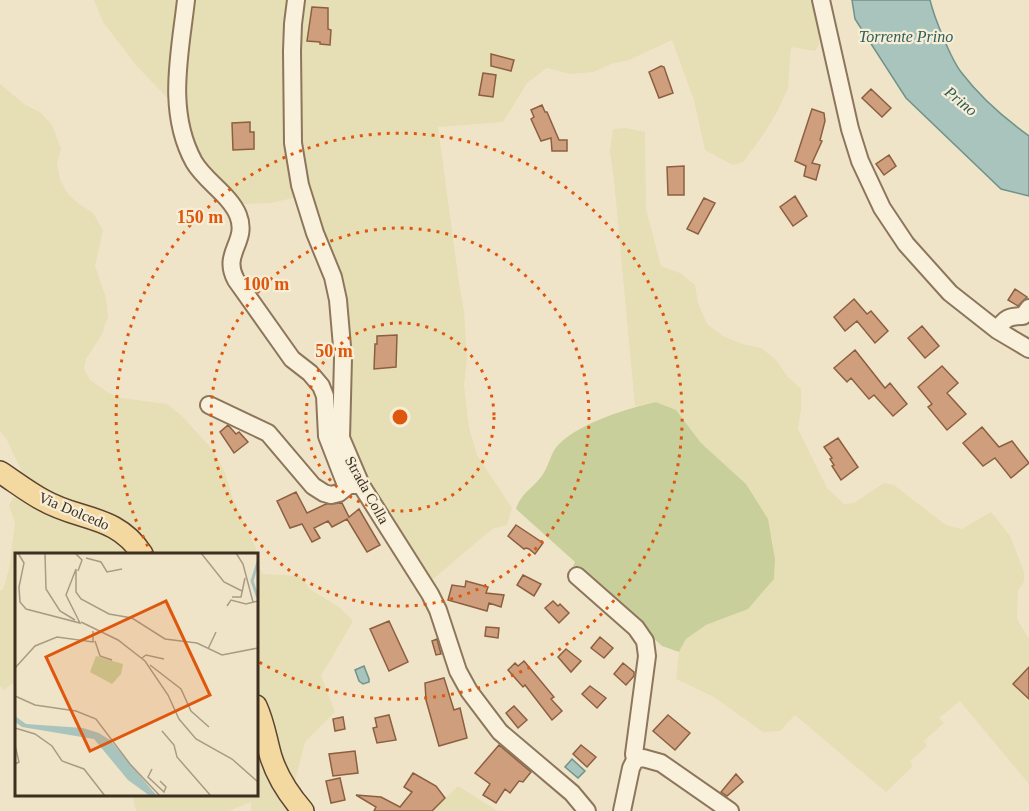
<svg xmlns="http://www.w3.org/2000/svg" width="1029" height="811" font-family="Georgia,serif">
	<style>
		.farmland { fill: #e6deb5 }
		.green { fill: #c9cf9b }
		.water { fill: #a9c4bc; stroke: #6f938a; stroke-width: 1.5 }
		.building { fill: #cf9f7d; stroke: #8d5f41; stroke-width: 1.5 }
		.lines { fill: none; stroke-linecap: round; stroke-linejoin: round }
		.minor-casing { stroke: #8d765c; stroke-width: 20 }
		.major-casing { stroke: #5b4430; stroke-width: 24 }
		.minor { stroke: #faf1dc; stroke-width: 16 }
		.major { stroke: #f3d9a0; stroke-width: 21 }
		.ring { fill: none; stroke: #df570d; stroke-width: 3; stroke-dasharray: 3 6 }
		.labels { text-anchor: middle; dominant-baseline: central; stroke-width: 4.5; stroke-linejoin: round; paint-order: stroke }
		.street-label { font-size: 15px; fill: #3d2e20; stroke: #f7eed8 }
		.water-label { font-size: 16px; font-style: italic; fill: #2f5d5a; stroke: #f7eed8 }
		.inset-river { fill: none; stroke: #a9c4bc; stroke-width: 3 }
		.inset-road { fill: none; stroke: #a89b85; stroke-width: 1.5 }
		.view { fill: #df570d; fill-opacity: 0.15; stroke: #df570d; stroke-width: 3 }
		.inset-edge { fill: none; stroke: #3d2e20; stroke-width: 3 }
		.centre { fill: #df570d; stroke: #f7eed8; stroke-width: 3 }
		.ring-label { font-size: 18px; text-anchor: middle; font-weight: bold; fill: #df570d; stroke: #f7eed8; stroke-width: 4.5; stroke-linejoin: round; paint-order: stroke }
	</style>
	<rect width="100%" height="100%" fill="#f0e4c8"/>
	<!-- farmland -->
	<path class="farmland" d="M94,0H814L819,23V45L815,51L791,47L788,88L777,112L763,135L743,162L733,165L705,150L694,100L672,40L629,60L611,64L593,72L570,74L547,68L527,83L503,122L438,127L459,283L464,311L467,358L464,385L469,428L477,455L512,508L507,525L492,529L431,581L370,507L350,485L329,419L335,375L332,287L303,196L270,203L244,204L218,192L169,100L136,65L103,22Z
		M0,84L24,104L41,113L52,125L61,149L57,163L60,180L68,194L79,204L93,213L103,230L95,266L106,298L108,316L102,334L86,359L84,369L90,380L107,392L121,398L167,404L182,416L210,447L224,470L233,499L256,548L255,554H16V681L4,690L0,686V590H3L9,569L15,523L9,505L22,483L21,470L6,438L0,431Z
		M626,128L645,132L646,209L661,266L680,273L695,285L698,303L707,324L723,336L742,344L761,348L776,360L788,377L801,389V409L798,429L827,488L844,504L854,503L884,483L894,485L943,523L952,527L962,529L991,512L1010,536L1024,572V582L1018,590L1017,619L1029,639V784L960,701L939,718L944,723L924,741L927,746L910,761L913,766L886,792L795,715L780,731L763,732L714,697L676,679L679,652L686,639L706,625L748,609L774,579L775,559L772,538L746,484L701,443L676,410L656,402L635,406L614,180L610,151L613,129Z
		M257,563L263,574L300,576L311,590L339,607L353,621L321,676L335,712L305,742L295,781L300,805L304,811H251V802L229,811H136L132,795L256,794Z
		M458,786L498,811H432Z"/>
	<!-- green -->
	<path class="green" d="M656,402L676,410L701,443L746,484L768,519L775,559L774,579L748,609L706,625L686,639L679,652L662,646L573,566L575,562L516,509C522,492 531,490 541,477C549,467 550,453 559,444C580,423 628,408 656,402Z"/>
	<!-- water -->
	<path class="water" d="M852,0H930C934,17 951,59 961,72C980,97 1004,118 1029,136V196L1001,189L906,98L855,19Z
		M364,666L369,679V682L363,684L359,681L355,670Z
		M572,759L585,771L578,778L565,767Z"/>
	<!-- building -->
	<path class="building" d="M312,7L328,8V29L331,30L330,45L320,44V42L307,41Z
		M491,54L514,60L511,71L491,66Z
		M661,66L664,67L673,93L659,98L649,72Z
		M483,73L496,75L493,97L479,95Z
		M871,89L891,108L882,117L862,98Z
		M542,105L545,112H547L559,140H567V151H552L551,138L541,141L531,119L534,117L531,110Z
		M812,109L824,113L825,121L820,140L822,141L812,163L820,165L816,180L804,176L806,166L795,161Z
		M250,122V132H254V149L233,150L232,123Z
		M889,155L896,166L884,175L876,164Z
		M684,166V195H668L667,167Z
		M795,196L807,216L793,226L780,207Z
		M704,198L715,203L698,234L687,229Z
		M1015,289L1027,297L1018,306L1008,300Z
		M854,299L867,314L871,311L888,331L875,343L857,321L845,331L834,317Z
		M922,326L939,346L925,358L908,338Z
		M397,335L396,367L374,369L375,344H377V336Z
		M855,350L885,388L890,383L907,404L893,416L874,395L869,399L851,378L847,382L834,368Z
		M942,366L958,383L947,393L966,414L947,430L928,407L932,404L918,387Z
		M228,425L236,434L239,432L248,442L234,453L220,432Z
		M982,427L999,447L1012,441L1029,463L1011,478L995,458L983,466L963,443Z
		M838,438L858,467L841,480L832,466L834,465L830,459L832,458L824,447Z
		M296,492L307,513L326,504L342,503L349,517L359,509L380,545L367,552L347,519L332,527L328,521L314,528L320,538L312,542L302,524L290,528L277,501Z
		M516,525L543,543L535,554L529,549L526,548L524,549L508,536Z
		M523,575L541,584L534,596L517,585Z
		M466,581L488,587L486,593L504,595L501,607L489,603L487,611L448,600L452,585L465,587Z
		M553,601L558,606L560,604L569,613L559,623L545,608Z
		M389,621L408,662L389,671L370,629Z
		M486,627L499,628L498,638L485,636Z
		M600,637L613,648L604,658L591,648Z
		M437,639L441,654L436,655L432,641Z
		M566,649L581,661L571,672L558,657Z
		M524,661L554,697L551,699L562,711L552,720L525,685L523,687L508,670L515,663L518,666Z
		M623,663L634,672V676L626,685L614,674Z
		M1029,667V699L1013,684Z
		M444,678L454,710L460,708L467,738L439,746L426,700L425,683Z
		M590,686L606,698L597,708L582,694Z
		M514,706L527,720L518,728L506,713Z
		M389,715L396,740L377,743L373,728L377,727L375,718Z
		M668,715L690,733L675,750L653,731Z
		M343,717L345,729L335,731L333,719Z
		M499,745L531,772L523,782L519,781L510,793L505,789L496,803L483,795L490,784L475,773Z
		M581,745L596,757L587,767L573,754Z
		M355,751L358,773L333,776L329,754Z
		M413,773L436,786L445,798L432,811H374L376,807L356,795L381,797L400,807L412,792L404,787Z
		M736,774L743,782L727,796L721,792Z
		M340,778L345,800L331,803L326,781Z"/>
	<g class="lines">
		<defs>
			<path id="minor" d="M186,0C180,54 166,111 194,162C205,181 230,195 238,215C249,242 221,253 236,280L292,359L310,373L321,386L325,396L327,436L344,480L349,485
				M296,0L293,24L292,51L293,143L300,185L315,233L333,277L338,300L343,358L341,438L361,485L430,594L438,610L458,671L469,691L500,732L572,793L587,811
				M821,0L850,129L860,161L882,208L906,244L950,293L997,330L1029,349
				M997,330C1005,318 1009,316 1023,316L1029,308
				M209,405L268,433L313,486L324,493L331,495L339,493L349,485H360
				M577,576L636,628L645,641L647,656L634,754L635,760
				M622,811L631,768L635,760L643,758L661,763L730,811"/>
			<path id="major" d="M0,472C14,481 28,492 43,500C79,521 116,514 142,554
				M256,706C264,723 266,740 271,757C277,776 290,796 303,811"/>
		</defs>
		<!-- minor casing -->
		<use href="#minor" class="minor-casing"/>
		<!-- major casing -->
		<use href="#major" class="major-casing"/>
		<!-- minor -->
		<use href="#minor" class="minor"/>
		<!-- major -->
		<use href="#major" class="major"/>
	</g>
	<!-- distance rings -->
	<g class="ring">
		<circle cx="400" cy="417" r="94"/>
		<circle cx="400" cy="417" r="189"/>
		<path d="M152 554A283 283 0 1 1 259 662"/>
	</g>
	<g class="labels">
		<!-- street labels -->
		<g class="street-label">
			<text transform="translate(367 490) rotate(61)">Strada Colla</text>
			<text transform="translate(74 511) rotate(23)">Via Dolcedo</text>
		</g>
		<!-- water labels -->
		<g class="water-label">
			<text x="906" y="36">Torrente Prino</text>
			<text transform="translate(961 101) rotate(39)">Prino</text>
		</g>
	</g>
	<!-- overview -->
	<g transform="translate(15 553)">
		<rect width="243" height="243" fill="#f0e4c8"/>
		<path d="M81,103L108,111L106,121L97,131L75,119Z" fill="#c9cf9b"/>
		<path d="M0,163L11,171L68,175L84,180L95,187L142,243H135L113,227L79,186L7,174L0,169Z" fill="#a9c4bc"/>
		<path class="inset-river" d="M243,9L237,28L243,45"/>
		<path class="inset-road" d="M3,0L9,10L4,34L5,49L11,56L65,70L51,42L61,16V39L66,46L94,61L117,65L150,86L182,90L207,102L243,95M30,0L31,36L45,58L60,67M60,0L67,7L63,18M186,0L209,29L227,38M221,0L228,11L238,49M71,5L86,9L92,19L107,16M217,44H226L230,25M212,53L216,47L231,51L243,48M66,69L103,87L130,108L153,142L164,166L181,186L217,206L243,229M80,88L85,103L97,107M193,96L201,79M127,105L131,102L149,106M135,112L166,136L176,158L194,174M0,115L20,93L42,84L78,89V78M0,143L20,152L61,158L81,166L115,211L145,243M0,175L20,181L37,193L47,208L69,216L90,243M147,178L159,192L162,204L196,243M0,192L4,209L0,211M137,216L133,224L149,239L151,234L145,228"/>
		<path class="view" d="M151,48L195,142L75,198L31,104Z"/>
		<rect width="243" height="243" class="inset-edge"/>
	</g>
	<circle cx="400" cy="417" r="9" class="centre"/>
	<g class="ring-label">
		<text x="200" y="223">150 m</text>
		<text x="266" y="290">100 m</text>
		<text x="334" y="357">50 m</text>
	</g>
</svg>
